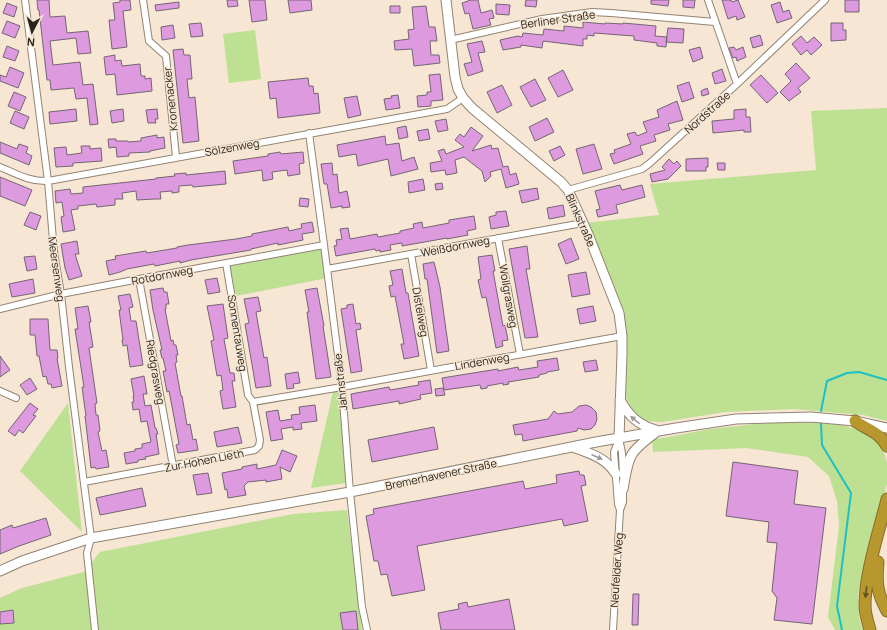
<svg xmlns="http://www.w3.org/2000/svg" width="887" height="630" font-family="Manrope,sans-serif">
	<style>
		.green { fill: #bde092 }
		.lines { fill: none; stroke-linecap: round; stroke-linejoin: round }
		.stream { stroke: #1fc0c2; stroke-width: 2 }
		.building { fill: #de9adf; stroke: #746574 }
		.street-casing { stroke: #928472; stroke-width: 8 }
		.secondary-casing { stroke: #928472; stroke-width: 11 }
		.highway-casing { stroke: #866f28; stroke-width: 13 }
		.street { stroke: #fff; stroke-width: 6 }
		.secondary { stroke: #fff; stroke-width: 9 }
		.highway { stroke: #b8982e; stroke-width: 11 }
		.oneway { fill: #9f9c99 }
		.oneway2 { fill: #625223 }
		.labels { text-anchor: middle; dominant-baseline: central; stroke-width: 3; stroke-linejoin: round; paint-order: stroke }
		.street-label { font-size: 11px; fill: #29231c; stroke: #f6e6d3 }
	</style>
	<rect width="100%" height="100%" fill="#f6e6d3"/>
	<!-- green -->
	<path class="green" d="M255,30L261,79L229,83L223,34Z
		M887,108V421L863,415L794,409L726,412L662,422L644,421L633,413L627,401L624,383L626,335L585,223L659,215L650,184L816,170L811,111Z
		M322,248L327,278L236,296L230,266Z
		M339,391L346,483L311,488L333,392Z
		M68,403L82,532L20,471Z
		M823,422L837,423L858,430L877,441L885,455L887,463V484L858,595L859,618L863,630H835L828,617L839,526L837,501L829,476L808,457L746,448L653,452L652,440L710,429L767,423Z
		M347,510L362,630H0V598L22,588L84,572L100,552L293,514Z"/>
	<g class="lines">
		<!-- stream -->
		<path class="stream" d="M821,411L827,381L847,373L859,372L887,380
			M821,423L822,445L851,493L837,606L842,630"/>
	</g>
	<!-- building -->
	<path class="building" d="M37,0H49L50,17L65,16L67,33L88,31L91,53L78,54L76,38L50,41L53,65L80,62L83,85L93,84L98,124L90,125L87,98L76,99L74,88L51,90L50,80H47L39,10H38Z
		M120,0H130L131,10L123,11L127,47L112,49L109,20H115L113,3L120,2Z
		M227,0H237L238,6L228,7Z
		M249,0H265L267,20L252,22Z
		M288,0H311L312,10L290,13Z
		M471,0H478L481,13L492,10L494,18L489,19L491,25L473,29L469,13L465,14L462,3Z
		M526,0H537L536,7L525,6Z
		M651,0H669L668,6L651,4Z
		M683,0H695L694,8L683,7Z
		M722,0H731L732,2L738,0L745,17L737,20L736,16L728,19Z
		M845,0H859V12H845Z
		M179,2V8L156,11L155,5Z
		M780,2L783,12L789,10L792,18L777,23L771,5Z
		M7,3L17,7L14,17L3,13Z
		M496,4L510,5L509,15L496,14Z
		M390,6H400V13H390Z
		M426,6L429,27H435L437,41H430L431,55H439L440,63L414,66L412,49L395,50L394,41L409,39L408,30L414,29L412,7Z
		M7,21L20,26L15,38L2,33Z
		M583,22L605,24V23L623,24V23L656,26L655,36L667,37L666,47L657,46V43L634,40V36L594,33V36L587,35V39H583V46L543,41L542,48L521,45V47L503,50L500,40L518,36L522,37L523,33L543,35L544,29L564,31V26L583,28Z
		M201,23L203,36L191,37L189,24Z
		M831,23H843V30H846V40L831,41Z
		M173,25L175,38L162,40L161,27Z
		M668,28L684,29L683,43L666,42Z
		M760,35L763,45L753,48L750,38Z
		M801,36L807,43L814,37L822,45L811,55L807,50L801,55L792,44Z
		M482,41L485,52L478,53L483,71L468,76L464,64L472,62L467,44Z
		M7,46L19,51L15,61L3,57Z
		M700,47L703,58L693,62L689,50Z
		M734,47L736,50L743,47L746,57L737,61L736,57L733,58L729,48Z
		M183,49L184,55H190L192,79H187L189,98L195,97L199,141L183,143L173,50Z
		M115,55V61L121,60L122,66L140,64L141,76H145V79L151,78L152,91L117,95L115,74L106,75L104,57Z
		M796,63L810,78L798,88L801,92L789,101L780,92L791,81L785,74Z
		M10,67L24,73L18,88L0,81V75L6,77Z
		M722,69L726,81L715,84L712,73Z
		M563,70L573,90L558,97L548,78Z
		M440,74L443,100L431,101V106L418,107L417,96L427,95V92H431L429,75Z
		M761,75L778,93L767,103L750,85Z
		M308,78L309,86H313L314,94L318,93L320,113L278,118L276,98L270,99L268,82Z
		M535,79L546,100L531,107L520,87Z
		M689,82L694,98L682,102L677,86Z
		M502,85L512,105L497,113L487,92Z
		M707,88L709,94L702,96L701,91Z
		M14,92L26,97L20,111L8,106Z
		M398,95L400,108L386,110L384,99L392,98L391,96Z
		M357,96L361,115L348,118L344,98Z
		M677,101L683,120L668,124L670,130L654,135L656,141L640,146L643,154L614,164L610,154L615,153L614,150L631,144L627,134L635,132L637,136L647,132L643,122L659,117L657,110Z
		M76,109L77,121L50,124L49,112Z
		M123,109L124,121L112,123L110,111Z
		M157,109L158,119H155L156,123H148L146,110Z
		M746,109V117H750L751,132H744V130L713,133L712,121L734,119V110Z
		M15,111L29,117L24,129L10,123Z
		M547,118L554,132L535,141L529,127Z
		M446,119L448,130L438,132L435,121Z
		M406,126L408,137L399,139L397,128Z
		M471,127L483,136L472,151L491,145L492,149L498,148L503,167L508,166L510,175L516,173L519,184L506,188L501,169L490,172L491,176L485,182L482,171L464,157L455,160L457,173L446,175L445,170L431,172L430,163L442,161L438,151L444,149L446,154L464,147L455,140L460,134L464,137Z
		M428,129L430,139L419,141L417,131Z
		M157,135V138L164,137L165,148L150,151V152L129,153V156L117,157L116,147L109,148L108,139H116V141H128V142L141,141V138Z
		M385,136L386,145L399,143L402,161L414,157L418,169L391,176L388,159L358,166L356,154L339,157L337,145Z
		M0,142L17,149L19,144L28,147L26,153L32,156L29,165L0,153Z
		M594,144L602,169L583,174L576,149Z
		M81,146H90V149L101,148L102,161L73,163V166L56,167L54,148L66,147L67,155L82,153Z
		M560,146L565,155L554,161L549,151Z
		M280,152L281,154L303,152L304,163L299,164L300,174L288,176L287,170L272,172L273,179L263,181L262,170L235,174L233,161L268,156V154Z
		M708,158V167H706V171H686V159Z
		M669,159L674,164L677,161L681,166L668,179L652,182L650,174L665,170L662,167Z
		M332,163L333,175L337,174L339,193L347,191L350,207L342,208V206L331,208L327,184H324L321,164Z
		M717,163H725V170H718Z
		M225,171L226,184L193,187L192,185L179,186V192L172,193V191L160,192L161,199H155L137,200L136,191L122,193L123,199H115V205L97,207L96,204L78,206V209L71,210L75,230L63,232L61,217L64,216L62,202L56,203L55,191L70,189L71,194L83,193V187L156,179V178L175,176L174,174L186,173V175Z
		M0,177L32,190L25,206L0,196Z
		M423,179L425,190L409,193L408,182Z
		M442,183L443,189L436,190L435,184Z
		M620,185L622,190L642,185L645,197L616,205L618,213L598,217L596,210L600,209L595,191Z
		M537,188L539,199L522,203L519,191Z
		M300,198L309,199L308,207L299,206Z
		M563,205L565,216L549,219L547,208Z
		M506,211L509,226L491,229L489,217L496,215V212Z
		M30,212L41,216L36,230L24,225Z
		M474,216L476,229L467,231L468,235L447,239V238L402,246V243L390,245L391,250L380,252V250L376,251L375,249L336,256L334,246L337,245L336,240L342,239L340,229L348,228L350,239L377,234L378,237L400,233V231L414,228L413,224L422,222L423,228L449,223V220Z
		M312,222L314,232L302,234L303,240L278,245V243L251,249V250L191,260L180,263V261L155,266L154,264L127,269L120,272L109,275L106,261L116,259L115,256L146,251L147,253L177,248V247L188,245L236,239L252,236V234L288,227L289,231L302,228L301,224Z
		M571,238L579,259L566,264L558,244Z
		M77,241L79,254H75L82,276L69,280L65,268L61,244Z
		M527,246L530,269H526L538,337L525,338L509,249Z
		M492,255L495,271H493L503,326L505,325L508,340L502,341L503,346L496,348L486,297L482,298L478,280L481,279L478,257Z
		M35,256L37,269L27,271L24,257Z
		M434,262L440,287L449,351L437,353L427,279H425L423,264Z
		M402,269L406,293H408L412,317L419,356L404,359L401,344H404L395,296L391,297L389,286L393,285L390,271Z
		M586,272L590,294L572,297L568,275Z
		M217,278L220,292L208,294L205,280Z
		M33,279L35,293L12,297L9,284Z
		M163,288L164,292H167L169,304H166V309H165L171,341L173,340L174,345H176L178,355H176L177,362L175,363L181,396H182L187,425L190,424L193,440L196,439L198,450L178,453L176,445L179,444L174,417L169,391L167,392L163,371H166L163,358H162L160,350H162L153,310L150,290Z
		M317,288L324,326H323L331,377L316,379L307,312H309L305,290Z
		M130,294L133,307L129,308L131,321H136L143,365L130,367L127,345L123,346L122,340H123L119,310H121L118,296Z
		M258,297L261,311L256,312L264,358L267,357L271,386L256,388L245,324L249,323L244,299Z
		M223,304L228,338L224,339L230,373H234L235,381H232L236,407L223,409L220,391L223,390L221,375L217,376L211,341L214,340L207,306Z
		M353,304L356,324L360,323L361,329L356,330L362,371L351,373L341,309L347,308V305Z
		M88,306L91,322H89L93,347L89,348L97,403L95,404L96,415H98L100,431L98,432L102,451L106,450L109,467L96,469L95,467L91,468L90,459L85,416H86L82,387H84L75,329H78L75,308Z
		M593,306L596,321L580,324L577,309Z
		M30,319H48L50,350H57L58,358H57L62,386L52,388L51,384H48L46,376L43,377L39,356H37L35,335H30Z
		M0,356L10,370L0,377Z
		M557,358L559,370L547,372V373L539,375V377L508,382L509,384L503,385V383L487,386V388L481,389L480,385L444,390L442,378L498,369V371L518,367L519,370L538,367L537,361Z
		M596,360L598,370L585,372L583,362Z
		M298,372L300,383L293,384L294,388L287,389L285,374Z
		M144,376L147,394H143L145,406L151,405L155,428H156L158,434H156L159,454L145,457L146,459L138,460V462L126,464L124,453L135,451V449L142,448V444L151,442L147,421L141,422L139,409L133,410L132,402H134L133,396H134L131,379Z
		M30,378L37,389L27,395L20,385Z
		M430,380L432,393L420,395L421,399L399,404V401L353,409L351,394L389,387L390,390L419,385L418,382Z
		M443,388L445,395L436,396L435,389Z
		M30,403L38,409L33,415L36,416L23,433L19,430L15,436L8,431Z
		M315,405L317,421L301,423L302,429L293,430V427L281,429L283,439L271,441L266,412L278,410L280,421L292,419L291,415L300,414L299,407Z
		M586,405L591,407L596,412L597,419L595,425L591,429L584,430L578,428L577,431L523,441L522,434L515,435L513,425L548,419L554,411L558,414L572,412L579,406Z
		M238,427L242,443L217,447L214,432Z
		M434,427L438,449L372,462L368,440Z
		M282,450L297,456L290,472L280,467L282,479L266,482V480L248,482L244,486L246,495L228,498L227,489L225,490L222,473L242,469V467L257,464V469L276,465Z
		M733,462L798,471L794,504L826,508L812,624L774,620L777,598L772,591L777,543L767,542L769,522L726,516Z
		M579,471L580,475H584L586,485L581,486L588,521L564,526L562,519L417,546L425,590L392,596L387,574L381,575L378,561H374L366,516L374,514L373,509L523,481L525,489L557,483L556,475Z
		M208,473L212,493L197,495L193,475Z
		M142,488L146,506L100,515L96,498Z
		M46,518L51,535L19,546L0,554V530L12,525L13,528Z
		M633,594H639L638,625H632Z
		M509,599L515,630H441L438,613L459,609L458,604L467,602L468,607Z
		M13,610L14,623L0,624V612Z
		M356,611L358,630H343L340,613Z"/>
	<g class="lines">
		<defs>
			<path id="street" d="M25,0L48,181L54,252L61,294L69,367L91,538L87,553L95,630
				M143,0L149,41L166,56L176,157
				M708,0L737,84
				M450,40L542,19L592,12L611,13L715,22
				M309,133L324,245L342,387L350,492L362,607L367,630
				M0,167C15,173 30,182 48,181L447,109L463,98
				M568,190L642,169L650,163L737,84L825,0
				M498,238L520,354
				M411,254L431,370
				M226,263L248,395L253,402
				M327,269L583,223
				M139,279L173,466
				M0,309L61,294L139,279L324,245
				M0,391L16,398
				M619,438L622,453L623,476
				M619,439L614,452L618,504L620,510
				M84,482L255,450L259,446L260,440L253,402L342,387L622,336
				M613,630L620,510L623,502V485"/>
			<path id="secondary" d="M446,0L455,77L458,89L463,98L472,108L561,182L568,190L588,234L619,313L622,336V354L619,438
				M620,400C629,416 638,425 656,430
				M573,447C591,454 605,457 616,474
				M623,489C629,456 627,454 655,433
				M0,571L22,561L91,538L350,492L596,442L676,428L736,419L811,417L855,421L887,428"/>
			<path id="highway" d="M855,421C866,429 880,432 887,446
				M878,562C876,582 877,593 887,611
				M870,630C868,622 865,614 865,606C865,572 879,532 887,499"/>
		</defs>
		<!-- street casing -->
		<use href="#street" class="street-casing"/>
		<!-- secondary casing -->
		<use href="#secondary" class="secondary-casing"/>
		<!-- highway casing -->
		<use href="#highway" class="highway-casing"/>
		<!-- street -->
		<use href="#street" class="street"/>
		<!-- secondary -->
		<use href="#secondary" class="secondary"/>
		<!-- highway -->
		<use href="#highway" class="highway"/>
	</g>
	<!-- one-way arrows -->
	<defs><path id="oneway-solid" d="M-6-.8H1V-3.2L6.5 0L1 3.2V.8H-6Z"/></defs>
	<g class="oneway">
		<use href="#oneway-solid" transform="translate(635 420) rotate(-140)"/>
		<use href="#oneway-solid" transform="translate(597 457) rotate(24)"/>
	</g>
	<use class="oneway2" href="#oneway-solid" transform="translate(866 592) rotate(97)"/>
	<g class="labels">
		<!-- street labels -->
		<g class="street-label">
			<text transform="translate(558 19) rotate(-8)">Berliner Straße</text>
			<text transform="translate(170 99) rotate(-96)">Kronenacker</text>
			<text transform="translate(707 112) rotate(-42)">Nordstraße</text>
			<text transform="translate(232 147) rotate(-10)">Sölzenweg</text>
			<text transform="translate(581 220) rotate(66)">Blinkstraße</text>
			<text transform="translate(455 246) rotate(-11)">Weißdornweg</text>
			<text transform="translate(57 269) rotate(82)">Meersenweg</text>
			<text transform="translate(162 275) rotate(-11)">Rotdornweg</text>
			<text transform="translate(509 296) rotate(80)">Wollgrasweg</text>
			<text transform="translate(421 312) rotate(80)">Distelweg</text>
			<text transform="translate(238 333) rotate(81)">Sonnentauweg</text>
			<text transform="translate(482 361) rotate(-10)">Lindenweg</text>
			<text transform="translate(156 372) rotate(80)">Riedgrasweg</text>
			<text transform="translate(340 382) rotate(-96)">Jahnstraße</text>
			<text transform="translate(204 460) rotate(-11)">Zur Hohen Lieth</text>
			<text transform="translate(441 474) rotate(-12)">Bremerhavener Straße</text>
			<text transform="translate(616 570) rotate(-86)">Neufelder Weg</text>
		</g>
	</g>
	<!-- north arrow -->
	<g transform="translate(32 32) rotate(186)" stroke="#f6e6d3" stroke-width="3" paint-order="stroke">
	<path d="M0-3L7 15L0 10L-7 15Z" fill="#29231c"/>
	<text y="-6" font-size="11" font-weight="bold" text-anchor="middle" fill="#29231c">N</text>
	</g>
</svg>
